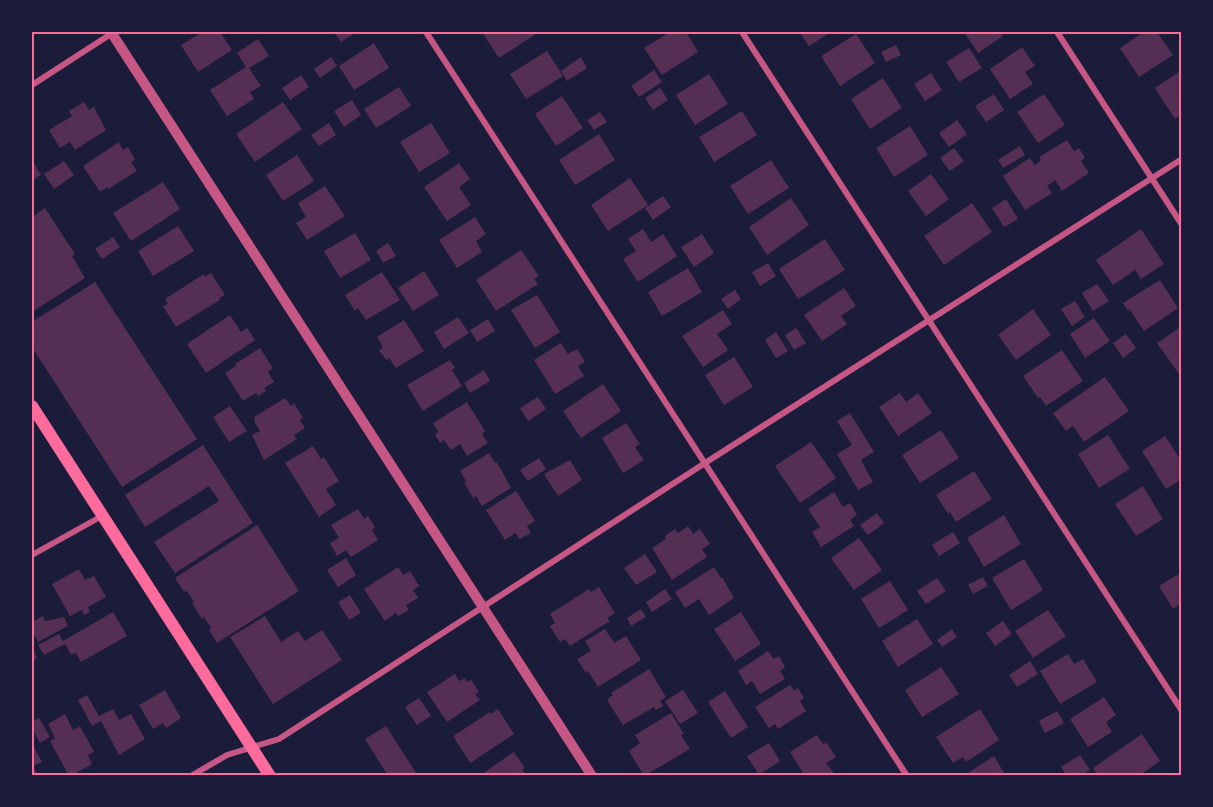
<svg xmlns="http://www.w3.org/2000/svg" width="1213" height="807" font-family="Poppins,sans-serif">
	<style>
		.building { fill: #542f53 }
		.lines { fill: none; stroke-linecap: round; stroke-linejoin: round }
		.minor { stroke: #c65784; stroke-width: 6 }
		.tertiary { stroke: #c65784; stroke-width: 10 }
		.secondary { stroke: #ff6b9d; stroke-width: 12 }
		.neatline { fill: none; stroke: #ff6b9d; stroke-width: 2 }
	</style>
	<rect width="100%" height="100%" fill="#1b1b3a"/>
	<!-- building -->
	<path class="building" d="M203,32H220L232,50L198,72L181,45Z
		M334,32H357L341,42Z
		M482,32H539L499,58Z
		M670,32H686L698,52L662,75L644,48Z
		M799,32H831L809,46Z
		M964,32H1000L1003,36L978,53Z
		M1144,32H1157L1173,55L1139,77L1120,48Z
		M856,34L875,63L840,86L821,56Z
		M258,39L269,56L249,68L261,86L250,92L254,99L227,116L210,90L246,67L237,53Z
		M374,43L389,68L354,90L339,66Z
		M896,45L901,55L886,62L881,52Z
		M1022,47L1035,66L1025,72L1033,84L1010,99L990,69Z
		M969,48L982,68L959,82L946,62Z
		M547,51L563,76L526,99L510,74Z
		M331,57L337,66L320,78L314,69Z
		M581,57L587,68L567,81L561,71Z
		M654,70L662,82L639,97L631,86Z
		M1182,70V115L1175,119L1155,88Z
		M931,73L942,90L925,101L914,84Z
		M709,74L728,104L695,125L676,95Z
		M301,75L309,87L290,100L282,88Z
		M883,78L902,108L870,129L851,99Z
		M399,87L411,106L376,128L364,109Z
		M660,88L668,100L653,110L645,98Z
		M994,94L1004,110L986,122L975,106Z
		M1044,94L1065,125L1038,143L1017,112Z
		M562,96L583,128L556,146L535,114Z
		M352,100L361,115L344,127L334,111Z
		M84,102L89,110L94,107L106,130L75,150L70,142L60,148L49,130L72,116L69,111Z
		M283,102L302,129L255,162L236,134Z
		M742,111L757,135L714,162L699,137Z
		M600,112L607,122L594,130L587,120Z
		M957,120L967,134L949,147L939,133Z
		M329,123L336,135L319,146L311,135Z
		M431,123L450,153L419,172L400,142Z
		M910,126L928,155L894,177L876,148Z
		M599,134L615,160L575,185L559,160Z
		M1067,140L1074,151L1079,148L1085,158L1081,161L1089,173L1062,191L1055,180L1047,186L1052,193L1025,210L1003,176L1030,158L1035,165L1041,160L1039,157Z
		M119,142L123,150L128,147L135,160L131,162L137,171L108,189L107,187L100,192L83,166Z
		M1020,146L1025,155L1003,168L998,160Z
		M954,148L964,161L950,171L940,158Z
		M297,155L314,181L283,201L266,175Z
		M32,160L41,175L32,181Z
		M771,160L789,188L748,214L730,186Z
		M64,161L74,175L54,189L44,174Z
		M459,163L470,179L459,187L471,205L447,221L424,187Z
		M931,174L949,199L926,216L908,191Z
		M630,178L648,205L608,231L591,205Z
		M163,182L180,209L131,241L113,213Z
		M325,186L345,216L307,240L296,223L306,217L298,203Z
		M663,196L671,207L653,220L645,208Z
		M791,198L809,225L767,255L749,227Z
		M1006,199L1018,219L1004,227L992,208Z
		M972,203L992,232L944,265L924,236Z
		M45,208L75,254L72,256L85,278L32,312V217Z
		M475,217L486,234L476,241L482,252L457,268L439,240Z
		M178,226L194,251L153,276L138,251Z
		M643,229L651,242L663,234L677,256L638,282L623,259L636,251L628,239Z
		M1141,229L1164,264L1141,279L1135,270L1113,285L1096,260Z
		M355,233L371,260L340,278L324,251Z
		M702,234L714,253L694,267L681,247Z
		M113,237L120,247L102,259L95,249Z
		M825,239L845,270L798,299L779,269Z
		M388,243L396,256L383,263L376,251Z
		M521,250L539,276L534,279L538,284L496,311L476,280Z
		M768,263L776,276L760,286L752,272Z
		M688,268L702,292L662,316L648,292Z
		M424,271L439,295L413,311L398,288Z
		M382,272L400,300L366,320L358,308L355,311L345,295Z
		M211,273L225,295L219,298L220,300L176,327L163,306L168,304L165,299L204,274L205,277Z
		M1160,280L1178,308L1144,331L1130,310L1128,311L1123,303Z
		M95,282L197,439L122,487L32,347V322Z
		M1097,284L1109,301L1093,311L1082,293Z
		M844,288L856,306L841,316L847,324L822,341L804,315Z
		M735,290L741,299L728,309L721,299Z
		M537,295L560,332L535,348L511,310Z
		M1075,301L1085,317L1072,326L1061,309Z
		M1033,309L1051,335L1016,360L998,335Z
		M723,310L732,324L717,334L728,350L703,367L682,336Z
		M230,315L241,332L247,328L255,340L206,373L187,344Z
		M458,317L469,333L444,349L434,332Z
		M1094,318L1110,341L1085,358L1070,334Z
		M488,319L495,331L477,342L470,330Z
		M404,320L424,351L396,368L389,358L386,360L379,350L383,348L377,337Z
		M1182,326V373L1179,374L1157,343Z
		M796,328L806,343L794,350L785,335Z
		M776,332L788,351L776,358L765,340Z
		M1126,334L1136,348L1123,358L1113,343Z
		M561,343L568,354L577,349L585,362L578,366L584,376L555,394L534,360Z
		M260,348L273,368L268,372L274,382L264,388L266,391L258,396L256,393L243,401L225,373L236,366L235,364Z
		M1062,350L1083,381L1046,406L1040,397L1038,398L1023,376Z
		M734,357L753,387L724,405L705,375Z
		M450,360L455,368L452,370L462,386L423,411L407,385Z
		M484,370L490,381L470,393L464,383Z
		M1105,377L1129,411L1084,442L1073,426L1066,431L1053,413Z
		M603,384L621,411L581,438L563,411Z
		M900,393L906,402L918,393L932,413L898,436L879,407Z
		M538,397L546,409L528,421L520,408Z
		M285,398L291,406L294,403L303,418L300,420L305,428L294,435L297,439L264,460L252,435L260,431L254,421L255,420L254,417Z
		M467,402L485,431L482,434L488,443L467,456L460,444L451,450L444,440L440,443L435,435L438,432L433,423Z
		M230,406L247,431L229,442L213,417Z
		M850,413L874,452L861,460L873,482L858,490L837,454L852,445L837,421Z
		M626,423L640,444L635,447L644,460L623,473L602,438Z
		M941,430L959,458L920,483L902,455Z
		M1108,435L1130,469L1099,488L1078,454Z
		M1165,436L1182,462V479L1166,489L1142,451Z
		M811,442L836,478L800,503L775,466Z
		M203,445L253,523L175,573L154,542L219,501L209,486L145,527L125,495Z
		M313,446L321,459L324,457L339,481L326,489L336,505L319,517L285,463Z
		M489,453L495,463L497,462L511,488L482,506L476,496L473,498L464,482L466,481L460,471Z
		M539,458L546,469L528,481L520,470Z
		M570,460L582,480L558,496L544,474Z
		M974,471L992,499L956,522L950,512L948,514L936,495Z
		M1143,486L1163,519L1136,536L1115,504Z
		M516,491L535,521L527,526L531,533L519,539L516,533L505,540L486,510Z
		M834,492L843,507L850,503L857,515L850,520L854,526L821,547L812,532L820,527L808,509Z
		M358,509L364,519L368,516L375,527L372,530L378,540L351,557L346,550L337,556L330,543L339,538L331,525Z
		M877,513L884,523L868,535L860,525Z
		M1004,515L1021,544L984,567L967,538Z
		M257,525L299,591L217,643L209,630L211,628L204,617L202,619L192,603L194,602L187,591L184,592L175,578Z
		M688,526L693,534L700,529L710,544L702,549L707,557L672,580L652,548L666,539L665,536L675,529L678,533Z
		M953,532L960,543L939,556L932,545Z
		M859,538L882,570L854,590L831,558Z
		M645,554L657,572L636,585L624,568Z
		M346,558L356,575L338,587L327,570Z
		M1024,559L1043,590L1011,610L992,578Z
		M398,567L403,575L410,571L419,586L413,590L418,598L406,605L409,610L398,616L396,613L385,621L364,589Z
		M714,567L721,578L722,577L734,598L709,615L699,599L685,608L675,592Z
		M79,569L85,580L94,576L106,597L88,607L90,612L84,615L82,610L70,616L52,584Z
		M1182,572V610L1179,605L1173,609L1159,586Z
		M983,577L988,586L973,594L968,585Z
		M937,578L946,591L926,604L917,591Z
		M890,581L908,610L879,628L861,599Z
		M599,587L615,613L607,618L610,621L570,646L565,639L560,642L550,626L555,623L550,614L589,589L591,592Z
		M665,589L672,599L652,612L646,602Z
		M350,595L361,613L349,620L338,602Z
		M641,609L646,617L631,626L627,618Z
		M1048,610L1066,636L1033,658L1015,631Z
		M113,612L127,636L81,662L76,653L71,655L65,644L44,655L38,645L59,634L63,641Z
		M741,612L761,644L735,661L714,629Z
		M43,616L45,621L64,617L68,626L38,642L32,630V622Z
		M265,616L281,642L298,631L305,641L322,630L342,660L273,704L230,637Z
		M917,619L933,644L898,667L882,641Z
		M1003,621L1012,634L995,646L986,633Z
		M605,629L614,643L626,636L641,660L598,687L588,671L586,673L577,659L591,651L585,641Z
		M952,629L957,637L942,647L937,640Z
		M32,647L37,658L32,661Z
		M768,651L774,659L779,656L785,667L780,671L785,679L760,694L752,681L746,685L738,671Z
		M1068,654L1074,664L1083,659L1097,682L1060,704L1040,671Z
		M1030,661L1038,674L1017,687L1009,675Z
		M941,667L959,694L922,717L905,690Z
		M649,669L666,697L660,701L663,706L656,710L654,707L623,725L607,700L613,695L611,693Z
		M455,674L459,681L465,678L467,682L471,680L479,692L475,694L480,700L447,722L427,692Z
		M790,685L794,690L798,688L804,698L800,701L806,711L778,729L775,724L769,728L755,707Z
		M165,690L181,718L166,728L163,723L153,729L139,705Z
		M683,690L698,713L680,724L665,701Z
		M725,691L748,727L731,738L708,702Z
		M87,695L99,716L113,709L119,720L131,714L145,739L119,755L101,721L92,726L78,700Z
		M1104,697L1116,715L1106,722L1112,732L1088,747L1070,719Z
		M419,698L431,716L417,725L405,707Z
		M498,709L514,734L470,763L453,736L490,712L491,714Z
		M980,709L999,740L966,762L963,757L953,763L936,737Z
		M1057,711L1064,723L1045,733L1039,721Z
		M671,713L684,734L681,735L690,749L644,776L629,751L640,743L635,735Z
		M65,714L73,730L80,726L94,752L88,755L92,764L71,776H69L50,741L55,738L48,724Z
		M39,718L50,737L40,743L32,728V722Z
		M386,726L418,776H388L365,739Z
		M1142,734L1160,761L1139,776H1098L1093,768Z
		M817,735L823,744L826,742L836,757L826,763L836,776H798L803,773L790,752Z
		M769,743L780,761L759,775L747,756Z
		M33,745L42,762L33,766L39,776H32V746Z
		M514,752L525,768L522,770L527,776H479Z
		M1080,755L1090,770L1081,776H1067L1061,767Z
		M994,756L1006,776H970L968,773Z"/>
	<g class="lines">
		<!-- minor -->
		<path class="minor" d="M426,32L907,776
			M742,32L1182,711
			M1057,32L1182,225
			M32,85L114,32
			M32,555L102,516
			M191,776L227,755L279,739L705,463L1182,159"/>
		<!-- tertiary -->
		<path class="tertiary" d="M111,32L592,776"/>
		<!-- secondary -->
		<path class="secondary" d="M32,406L270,776"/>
	</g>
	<!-- border -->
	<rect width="1213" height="807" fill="none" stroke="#1b1b3a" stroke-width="66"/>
	<rect x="33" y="33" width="1147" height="741" class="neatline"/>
</svg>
